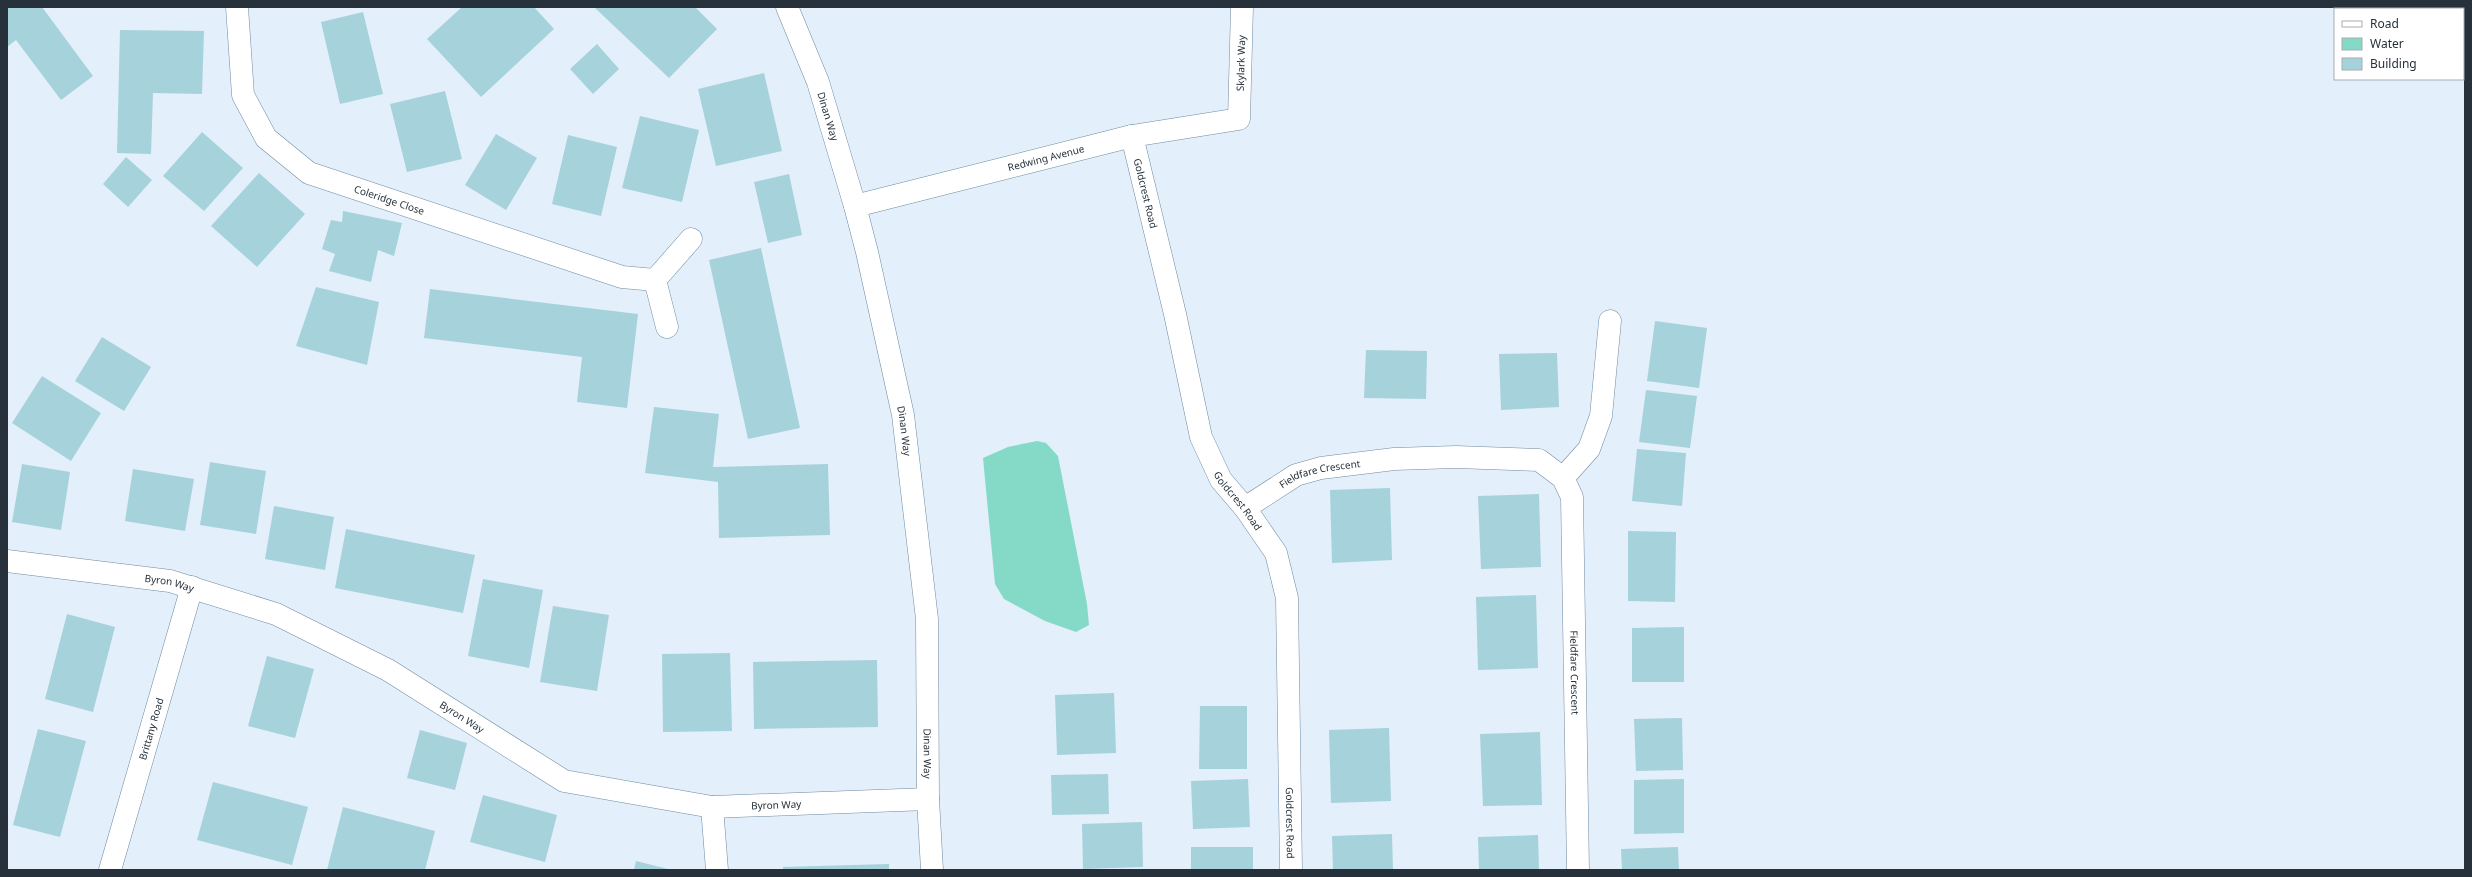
<svg xmlns="http://www.w3.org/2000/svg" width="2472" height="877" font-family="'Noto Sans',sans-serif">
	<style>
		.water { fill: #84dac6 }
		.building { fill: #a6d2db }
		.lines { fill: none; stroke-linecap: round; stroke-linejoin: round }
		.minor-casing { stroke: #6f8ba2; stroke-width: 23 }
		.tertiary-casing { stroke: #6f8ba2; stroke-width: 23 }
		.minor { stroke: #fff; stroke-width: 22 }
		.tertiary { stroke: #fff; stroke-width: 22 }
		.labels { text-anchor: middle; dominant-baseline: central; stroke-width: 3.5; stroke-linejoin: round; paint-order: stroke }
		.street-label { font-size: 10px; fill: #26313b; stroke: #fff }
	</style>
	<rect width="100%" height="100%" fill="#e3effa"/>
	<!-- water -->
	<path class="water" d="M1037,441L1046,443L1058,456L1087,604L1089,625L1076,632L1045,621L1004,599L995,584L983,458L1008,447Z"/>
	<!-- building -->
	<path class="building" d="M7,7H42L93,76L61,100L16,40L7,47Z
		M462,7H534L554,29L481,97L427,39Z
		M594,7H695L717,29L669,78Z
		M363,12L383,94L340,104L321,22Z
		M120,30L204,31L202,94L153,93L151,154L117,153Z
		M597,44L619,69L593,94L570,69Z
		M764,73L782,151L716,166L698,89Z
		M445,91L462,159L407,172L390,104Z
		M640,116L699,130L682,202L622,188Z
		M202,132L243,168L204,211L163,176Z
		M496,134L537,158L506,210L465,185Z
		M568,135L617,147L601,216L552,204Z
		M126,157L152,180L128,207L103,184Z
		M259,173L305,214L257,267L211,226Z
		M789,174L802,235L768,243L754,182Z
		M343,211L402,223L394,256L378,250L371,282L329,271L335,254L322,249L331,220L342,222Z
		M761,248L800,428L748,439L709,260Z
		M316,287L379,302L367,365L296,346Z
		M430,289L638,314L627,408L577,402L582,357L424,338Z
		M1655,321L1707,328L1699,388L1647,381Z
		M102,337L151,367L124,411L75,381Z
		M1366,350L1427,351L1426,399L1364,398Z
		M1557,353L1559,407L1501,410L1499,354Z
		M42,376L101,413L71,461L12,423Z
		M1646,390L1697,396L1690,448L1639,442Z
		M654,407L719,414L713,467L828,464L830,535L719,538L718,482L645,473Z
		M1637,449L1686,453L1682,506L1632,501Z
		M210,462L266,471L256,534L200,525Z
		M22,464L70,472L61,530L12,522Z
		M133,469L194,479L185,531L125,521Z
		M1390,488L1392,560L1332,563L1330,490Z
		M1539,494L1541,567L1481,569L1478,496Z
		M274,506L334,517L325,570L265,559Z
		M346,529L475,555L463,613L335,588Z
		M1628,531L1676,532L1675,602L1628,601Z
		M483,579L543,590L529,668L468,656Z
		M1536,595L1538,668L1478,670L1476,597Z
		M553,606L609,615L597,691L540,682Z
		M67,614L115,627L93,712L45,699Z
		M1684,627V682H1632V628Z
		M730,653L732,731L663,732L662,654Z
		M267,656L314,669L295,738L248,726Z
		M877,660L878,727L754,729L753,662Z
		M1114,693L1116,753L1057,755L1055,695Z
		M1200,706H1247V769H1199Z
		M1682,718L1683,770L1636,771L1634,719Z
		M1389,728L1391,801L1331,803L1329,730Z
		M38,729L86,741L60,837L13,825Z
		M420,730L467,743L455,790L407,778Z
		M1540,732L1542,805L1483,806L1480,734Z
		M1108,774L1109,814L1052,815L1051,775Z
		M1248,779L1250,827L1193,829L1191,781Z
		M1684,779V833L1634,834V780Z
		M213,782L308,807L292,865L197,840Z
		M483,795L557,815L545,862L470,842Z
		M343,807L435,831L425,870H327Z
		M1142,822L1143,867L1083,869L1082,824Z
		M1392,834L1393,870H1333L1332,836Z
		M1538,835L1539,870H1479L1478,837Z
		M1191,847H1253V870H1191Z
		M1678,847L1679,870H1622L1621,849Z
		M636,861L668,869V870H634Z
		M889,864V870H783V867Z"/>
	<g class="lines">
		<defs>
			<g id="minor">
				<path id="s1" d="M237,7L243,95L266,138L309,173L622,277L655,280"/>
				<path id="s2" d="M1132,136L1175,314L1201,437L1221,480L1245,508L1276,553L1287,598L1291,870"/>
				<path id="s3" d="M855,206L1132,136L1239,119L1242,7"/>
				<path d="M667,327L655,280L691,239"/>
				<path d="M1563,478L1589,449L1601,416L1610,321"/>
				<path id="s4" d="M1245,508L1296,475L1321,468L1394,459L1456,457L1539,460L1563,478L1572,497L1578,870"/>
				<path id="s5" d="M7,561L170,581L276,614L388,670L564,781L712,807L928,799"/>
				<path d="M712,807L717,870"/>
				<path id="s6" d="M110,870L192,587"/>
			</g>
			<g id="tertiary">
				<path id="s7" d="M787,7L818,82L855,206L867,252L903,415L927,619L928,799L932,870"/>
			</g>
		</defs>
		<!-- minor casing -->
		<use href="#minor" class="minor-casing"/>
		<!-- tertiary casing -->
		<use href="#tertiary" class="tertiary-casing"/>
		<!-- minor -->
		<use href="#minor" class="minor"/>
		<!-- tertiary -->
		<use href="#tertiary" class="tertiary"/>
	</g>
	<g class="labels">
		<!-- street labels -->
		<g class="street-label">
			<text stroke="none"><textPath href="#s3" startOffset="450">Skylark Way</textPath></text>
			<text stroke="none"><textPath href="#s7" startOffset="117">Dinan Way</textPath></text>
			<text stroke="none"><textPath href="#s3" startOffset="197">Redwing Avenue</textPath></text>
			<text stroke="none"><textPath href="#s2" startOffset="59">Goldcrest Road</textPath></text>
			<text stroke="none"><textPath href="#s1" startOffset="277">Coleridge Close</textPath></text>
			<text stroke="none"><textPath href="#s7" startOffset="441">Dinan Way</textPath></text>
			<text stroke="none"><textPath href="#s4" startOffset="84">Fieldfare Crescent</textPath></text>
			<text stroke="none"><textPath href="#s2" startOffset="383">Goldcrest Road</textPath></text>
			<text stroke="none"><textPath href="#s5" startOffset="164">Byron Way</textPath></text>
			<text stroke="none"><textPath href="#s4" startOffset="532">Fieldfare Crescent</textPath></text>
			<text stroke="none"><textPath href="#s5" startOffset="488">Byron Way</textPath></text>
			<text stroke="none"><textPath href="#s6" startOffset="147">Brittany Road</textPath></text>
			<text stroke="none"><textPath href="#s7" startOffset="765">Dinan Way</textPath></text>
			<text stroke="none"><textPath href="#s5" startOffset="823">Byron Way</textPath></text>
			<text stroke="none"><textPath href="#s2" startOffset="719">Goldcrest Road</textPath></text>
		</g>
	</g>
	<!-- border -->
	<rect width="2472" height="877" fill="none" stroke="#26313b" stroke-width="16"/>
	<!-- legend -->
	<rect x="2334" y="8" width="130" height="72" fill="#ffffff" stroke="#a8adb1"/>
	<rect x="2342" y="21" width="20" height="6" fill="#ffffff" stroke="#a8adb1"/>
	<text x="2370" y="28" font-size="12" fill="#26313b">Road</text>
	<rect x="2342" y="38" width="20" height="12" fill="#84dac6" stroke="#a8adb1"/>
	<text x="2370" y="48" font-size="12" fill="#26313b">Water</text>
	<rect x="2342" y="58" width="20" height="12" fill="#a6d2db" stroke="#a8adb1"/>
	<text x="2370" y="68" font-size="12" fill="#26313b">Building</text>
</svg>
